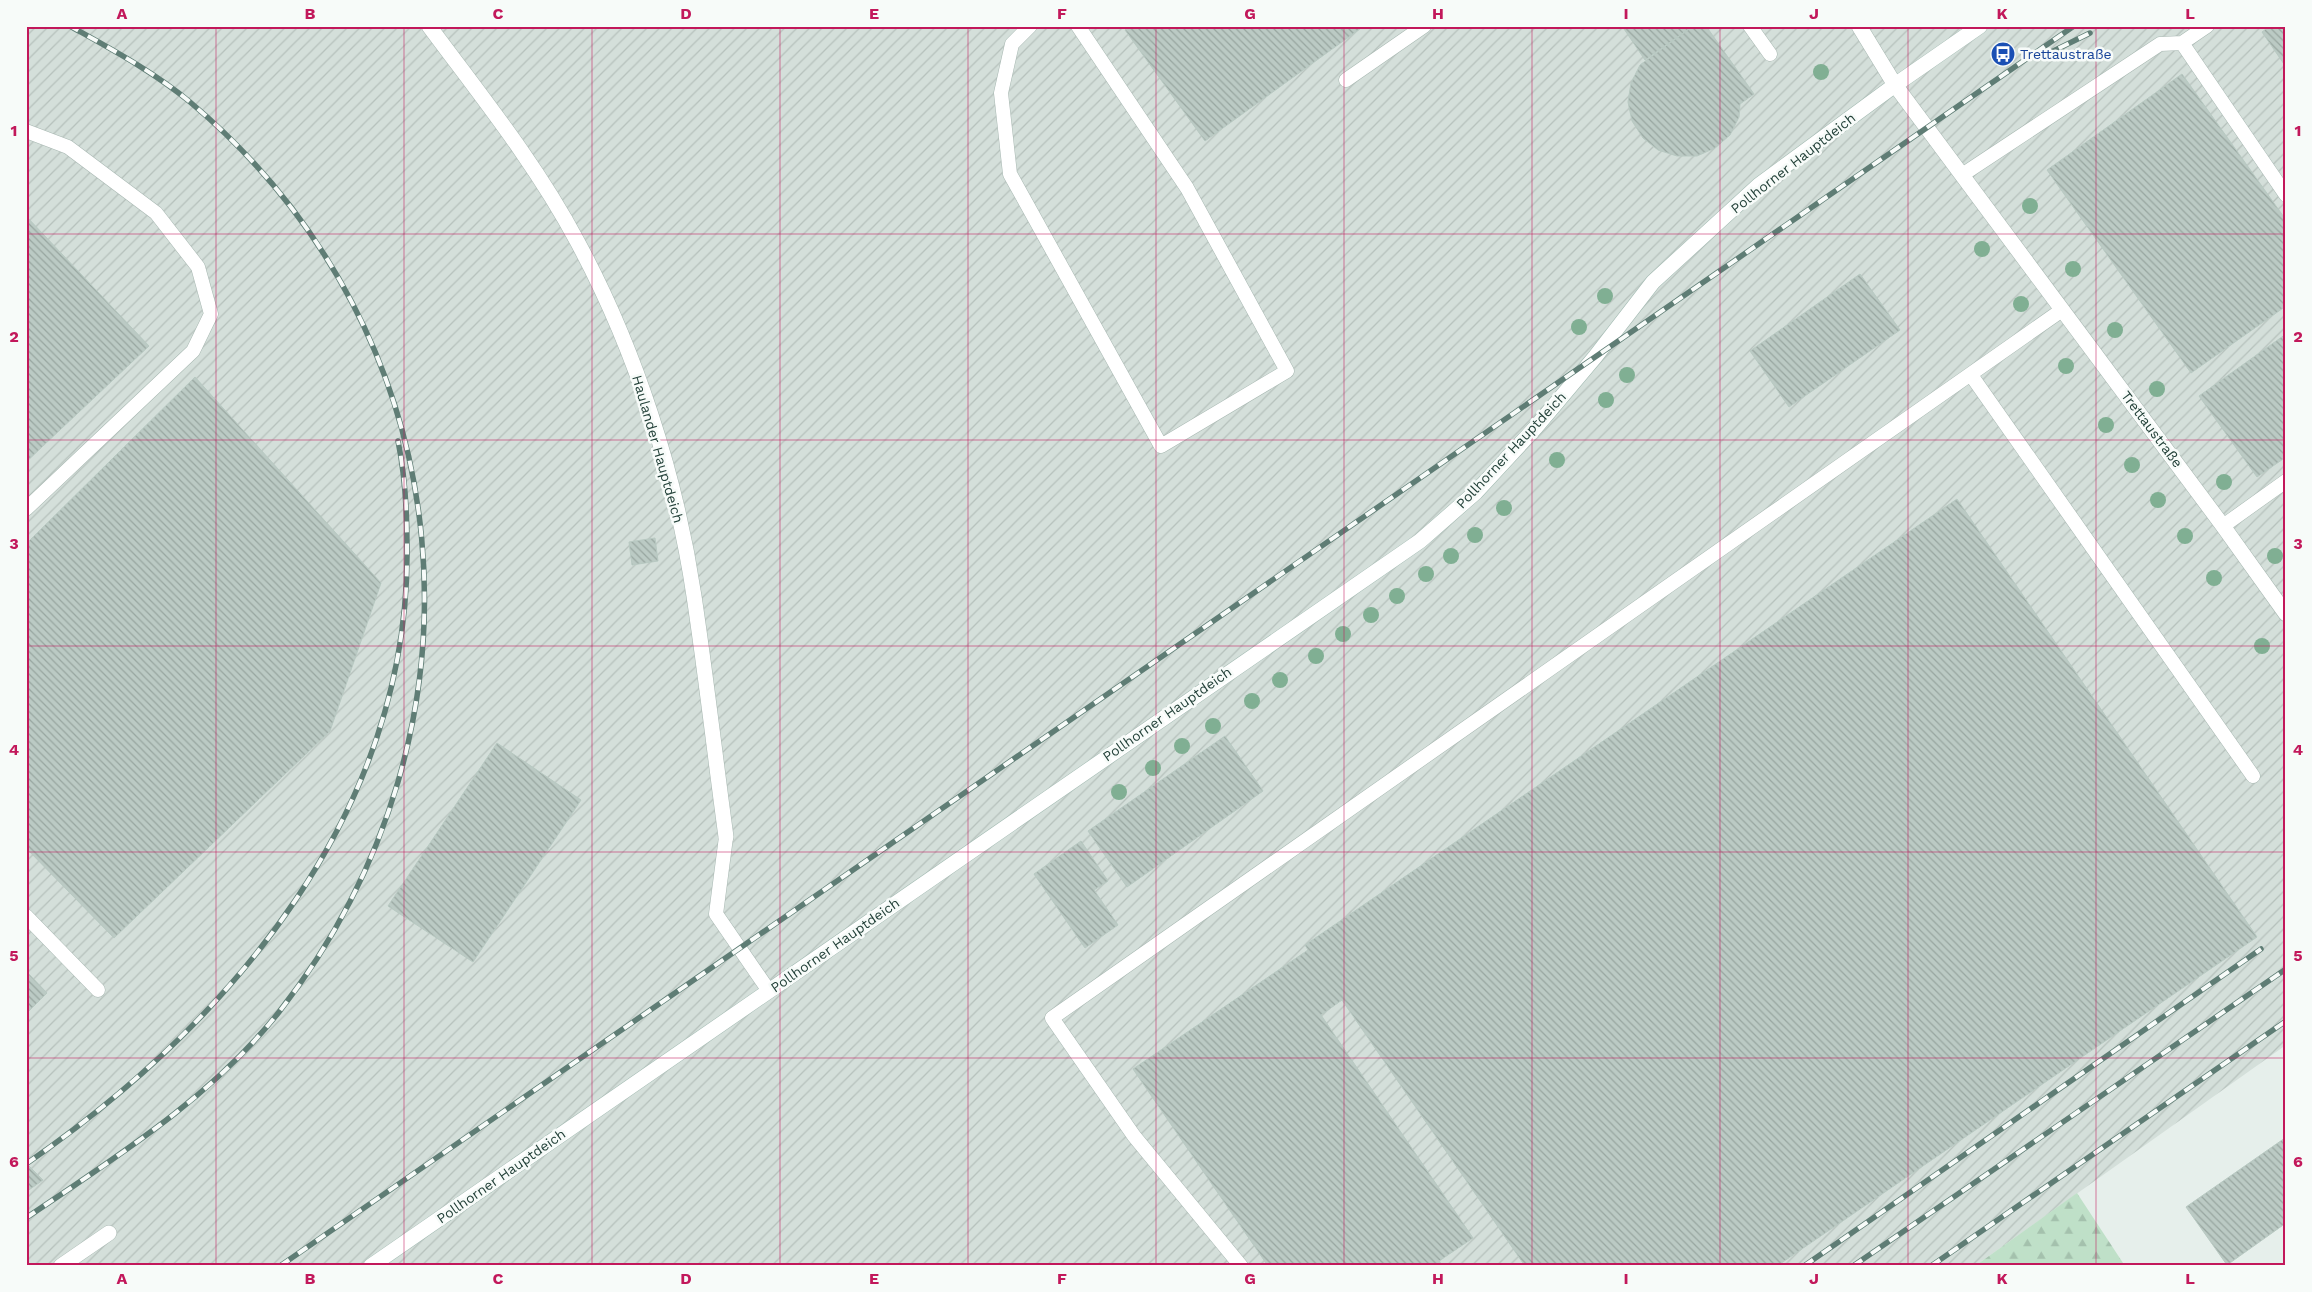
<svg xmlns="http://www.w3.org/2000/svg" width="2312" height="1292" font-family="'Work Sans',sans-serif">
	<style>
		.industrial { fill: url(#industrial-furrows) }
		.forest { fill: url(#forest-firs) }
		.building { fill: url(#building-back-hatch); stroke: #b8c9c2 }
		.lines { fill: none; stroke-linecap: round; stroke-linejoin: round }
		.service-casing { stroke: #a8b8b2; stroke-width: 15 }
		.minor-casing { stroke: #a8b8b2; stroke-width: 16 }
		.secondary-casing { stroke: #a4bbb3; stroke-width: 16 }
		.service { stroke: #fff; stroke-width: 14 }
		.minor { stroke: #fff; stroke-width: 15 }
		.secondary { stroke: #fff; stroke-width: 15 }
		.rail-casing { stroke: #5f7d75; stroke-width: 5.5 }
		.rail { stroke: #f7fbf9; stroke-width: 4; stroke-dasharray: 11; stroke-linecap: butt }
		.tree { fill: #80af93 }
		.grid { fill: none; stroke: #c2185b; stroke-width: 1; stroke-opacity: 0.55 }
		.labels { text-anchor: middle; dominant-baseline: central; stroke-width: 5; stroke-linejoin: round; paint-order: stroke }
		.transit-label { font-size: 14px; fill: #164399; stroke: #f7fbf9; text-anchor: start }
		.street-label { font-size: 14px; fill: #24423a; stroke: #f7fbf9 }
		.neatline { fill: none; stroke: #c2185b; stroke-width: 2 }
		.grid-label { font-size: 16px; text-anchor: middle; font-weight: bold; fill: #c2185b }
	</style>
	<defs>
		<pattern id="industrial-furrows" width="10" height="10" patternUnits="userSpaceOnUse" patternTransform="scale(1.25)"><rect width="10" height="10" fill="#d4dfda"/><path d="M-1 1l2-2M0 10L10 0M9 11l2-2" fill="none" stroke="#b6c1bc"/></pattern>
		<pattern id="forest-firs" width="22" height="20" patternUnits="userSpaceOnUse" patternTransform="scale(1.25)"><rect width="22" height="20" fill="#bfe0c8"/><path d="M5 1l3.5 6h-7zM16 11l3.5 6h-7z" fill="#a4c1ad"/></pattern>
		<pattern id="building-back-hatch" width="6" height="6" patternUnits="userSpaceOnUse" patternTransform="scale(1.25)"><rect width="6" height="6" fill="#bbcac4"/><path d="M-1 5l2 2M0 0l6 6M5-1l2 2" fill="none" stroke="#98a6a0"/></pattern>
	</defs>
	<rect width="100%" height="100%" fill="#e6efeb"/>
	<!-- industrial -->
	<path class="industrial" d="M26,26H2286V1045L1975,1266H26Z"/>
	<!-- forest -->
	<path class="forest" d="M2077,1193L2125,1266H1975Z"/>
	<!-- building -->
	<path class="building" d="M1130,26H1364L1205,141L1125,30Z
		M1622,26H1693L1645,60Z
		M1693,26H1706L1754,94L1740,104L1739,117L1730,135L1715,148L1697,156H1677L1658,150L1643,138L1632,121L1628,102L1631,83L1640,65Z
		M2270,26H2286V67L2262,32Z
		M2182,74L2286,220V306L2191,373L2047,170Z
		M26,216L149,346L26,462Z
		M1860,274L1900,330L1789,407L1750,351Z
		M2286,334V457L2257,477L2199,396Z
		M195,377L381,583L330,731L114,938L26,848V544Z
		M1957,499L2257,937L1777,1266H1525L1342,1000L1321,1015L1473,1238L1439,1261L1443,1266H1268L1133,1069L1308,950L1305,945Z
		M655,538L658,561L632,565L629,542Z
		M1225,736L1263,791L1127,887L1088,831Z
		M497,743L581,800L473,962L388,906Z
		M1081,841L1108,881L1094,890L1118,925L1085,948L1034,874Z
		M26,971L47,993L26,1014Z
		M2285,1138L2286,1223L2227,1265L2186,1207Z
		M26,1163L43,1180L26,1192Z"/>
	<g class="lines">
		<defs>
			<path id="service" d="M1030,26L1012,44L1001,93L1010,174L1161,446L1287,371L1187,188L1078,26
				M1750,26L1770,54
				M2182,43L2207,26
				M1346,80L1424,26
				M26,131L68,147L156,213L198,267L211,314L193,351L26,509
				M1962,175L2160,44L2182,43L2286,195
				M1971,375L2253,776
				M2223,526L2286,481
				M726,837L716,914L769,991
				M26,916L98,990
				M1241,1266L1134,1136L1052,1018L2062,310"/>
			<path id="minor" d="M429,26C481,96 536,164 577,241C635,348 676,475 694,596C706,676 715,756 726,837
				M1859,26L1895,85L2223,526L2286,614
				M61,1266L109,1233"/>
			<path id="secondary" d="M371,1266L1420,541L1476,492L1536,427L1595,357L1653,282L1759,185L1895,85L1980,26"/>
		</defs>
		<!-- service casing -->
		<use href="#service" class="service-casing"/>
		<!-- minor casing -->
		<use href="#minor" class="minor-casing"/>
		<!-- secondary casing -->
		<use href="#secondary" class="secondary-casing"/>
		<!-- service -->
		<use href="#service" class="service"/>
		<!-- minor -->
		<use href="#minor" class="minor"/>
		<!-- secondary -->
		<use href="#secondary" class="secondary"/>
		<defs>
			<path id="rail" d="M2039,58L2090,33
				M26,1164C233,1021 411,809 407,545C407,510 405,475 398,441
				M26,1218C116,1157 211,1098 279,1012C501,728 467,335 190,102C154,72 111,49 70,26
				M280,1266L2074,26
				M1804,1266L2261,949
				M1853,1266L2286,969
				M1931,1266L2286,1021"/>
		</defs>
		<!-- rail casing -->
		<use href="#rail" class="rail-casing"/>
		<!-- rail -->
		<use href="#rail" class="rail"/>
	</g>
	<!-- trees -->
	<g class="tree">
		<circle cx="1821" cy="72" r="8"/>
		<circle cx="2030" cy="206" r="8"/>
		<circle cx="1982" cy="249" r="8"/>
		<circle cx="2073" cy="269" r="8"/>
		<circle cx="1605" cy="296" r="8"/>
		<circle cx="2021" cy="304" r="8"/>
		<circle cx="1579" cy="327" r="8"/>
		<circle cx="2115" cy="330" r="8"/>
		<circle cx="2066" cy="366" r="8"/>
		<circle cx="1627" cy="375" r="8"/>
		<circle cx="2157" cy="389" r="8"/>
		<circle cx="1606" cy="400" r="8"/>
		<circle cx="2106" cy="425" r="8"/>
		<circle cx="1557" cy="460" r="8"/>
		<circle cx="2132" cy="465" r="8"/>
		<circle cx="2224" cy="482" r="8"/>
		<circle cx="2158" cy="500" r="8"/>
		<circle cx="1504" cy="508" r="8"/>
		<circle cx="1475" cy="535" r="8"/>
		<circle cx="2185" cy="536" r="8"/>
		<circle cx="1451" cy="556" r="8"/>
		<circle cx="2275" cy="556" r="8"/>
		<circle cx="1426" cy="574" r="8"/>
		<circle cx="2214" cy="578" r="8"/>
		<circle cx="1397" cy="596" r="8"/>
		<circle cx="1371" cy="615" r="8"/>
		<circle cx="1343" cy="634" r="8"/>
		<circle cx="2262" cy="646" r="8"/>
		<circle cx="1316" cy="656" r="8"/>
		<circle cx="1280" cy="680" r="8"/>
		<circle cx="1252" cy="701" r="8"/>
		<circle cx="1213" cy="726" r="8"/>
		<circle cx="1182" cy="746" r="8"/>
		<circle cx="1153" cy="768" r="8"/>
		<circle cx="1119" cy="792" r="8"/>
	</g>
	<!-- grid -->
	<path class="grid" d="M216,26V1266M404,26V1266M592,26V1266M780,26V1266M968,26V1266M1156,26V1266M1344,26V1266M1532,26V1266M1720,26V1266M1908,26V1266M2096,26V1266M26,234H2286M26,440H2286M26,646H2286M26,852H2286M26,1058H2286"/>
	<!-- icons -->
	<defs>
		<symbol id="bus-disc" viewBox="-11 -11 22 22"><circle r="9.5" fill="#1a4fb4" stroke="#f7fbf9"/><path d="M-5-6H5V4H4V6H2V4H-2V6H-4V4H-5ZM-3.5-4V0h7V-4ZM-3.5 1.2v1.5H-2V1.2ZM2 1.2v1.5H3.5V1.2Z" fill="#fff"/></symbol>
	</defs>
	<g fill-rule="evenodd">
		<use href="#bus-disc" x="1989" y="40" width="28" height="28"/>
	</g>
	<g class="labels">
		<!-- transit labels -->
		<g class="transit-label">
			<text x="2020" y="54">Trettaustraße</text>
		</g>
		<!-- street labels -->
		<g class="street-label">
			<text transform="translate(1793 163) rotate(-38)">Pollhorner Hauptdeich</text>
			<text transform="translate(2152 429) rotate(53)">Trettaustraße</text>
			<text transform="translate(658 449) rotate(74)">Haulander Hauptdeich</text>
			<text transform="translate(1511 450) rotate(-47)">Pollhorner Hauptdeich</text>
			<text transform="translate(1167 714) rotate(-35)">Pollhorner Hauptdeich</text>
			<text transform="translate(835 945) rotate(-35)">Pollhorner Hauptdeich</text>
			<text transform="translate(501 1176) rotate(-35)">Pollhorner Hauptdeich</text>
		</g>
	</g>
	<!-- border -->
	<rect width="2312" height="1292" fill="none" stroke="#f7fbf9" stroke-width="55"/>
	<rect x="28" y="28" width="2256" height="1236" class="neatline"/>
	<g class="grid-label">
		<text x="122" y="19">A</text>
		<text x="310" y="19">B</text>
		<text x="498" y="19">C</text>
		<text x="686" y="19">D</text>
		<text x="874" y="19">E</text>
		<text x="1062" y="19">F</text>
		<text x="1250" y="19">G</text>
		<text x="1438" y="19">H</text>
		<text x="1626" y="19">I</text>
		<text x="1814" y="19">J</text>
		<text x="2002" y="19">K</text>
		<text x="2190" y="19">L</text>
		<text x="14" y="136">1</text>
		<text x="2298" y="136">1</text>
		<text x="14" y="342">2</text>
		<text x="2298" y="342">2</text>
		<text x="14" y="549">3</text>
		<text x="2298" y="549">3</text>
		<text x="14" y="755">4</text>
		<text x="2298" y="755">4</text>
		<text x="14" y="961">5</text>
		<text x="2298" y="961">5</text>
		<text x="14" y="1167">6</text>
		<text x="2298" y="1167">6</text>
		<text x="122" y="1284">A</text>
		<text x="310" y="1284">B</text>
		<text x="498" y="1284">C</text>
		<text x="686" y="1284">D</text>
		<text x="874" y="1284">E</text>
		<text x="1062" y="1284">F</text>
		<text x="1250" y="1284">G</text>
		<text x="1438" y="1284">H</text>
		<text x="1626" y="1284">I</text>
		<text x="1814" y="1284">J</text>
		<text x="2002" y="1284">K</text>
		<text x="2190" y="1284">L</text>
	</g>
</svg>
